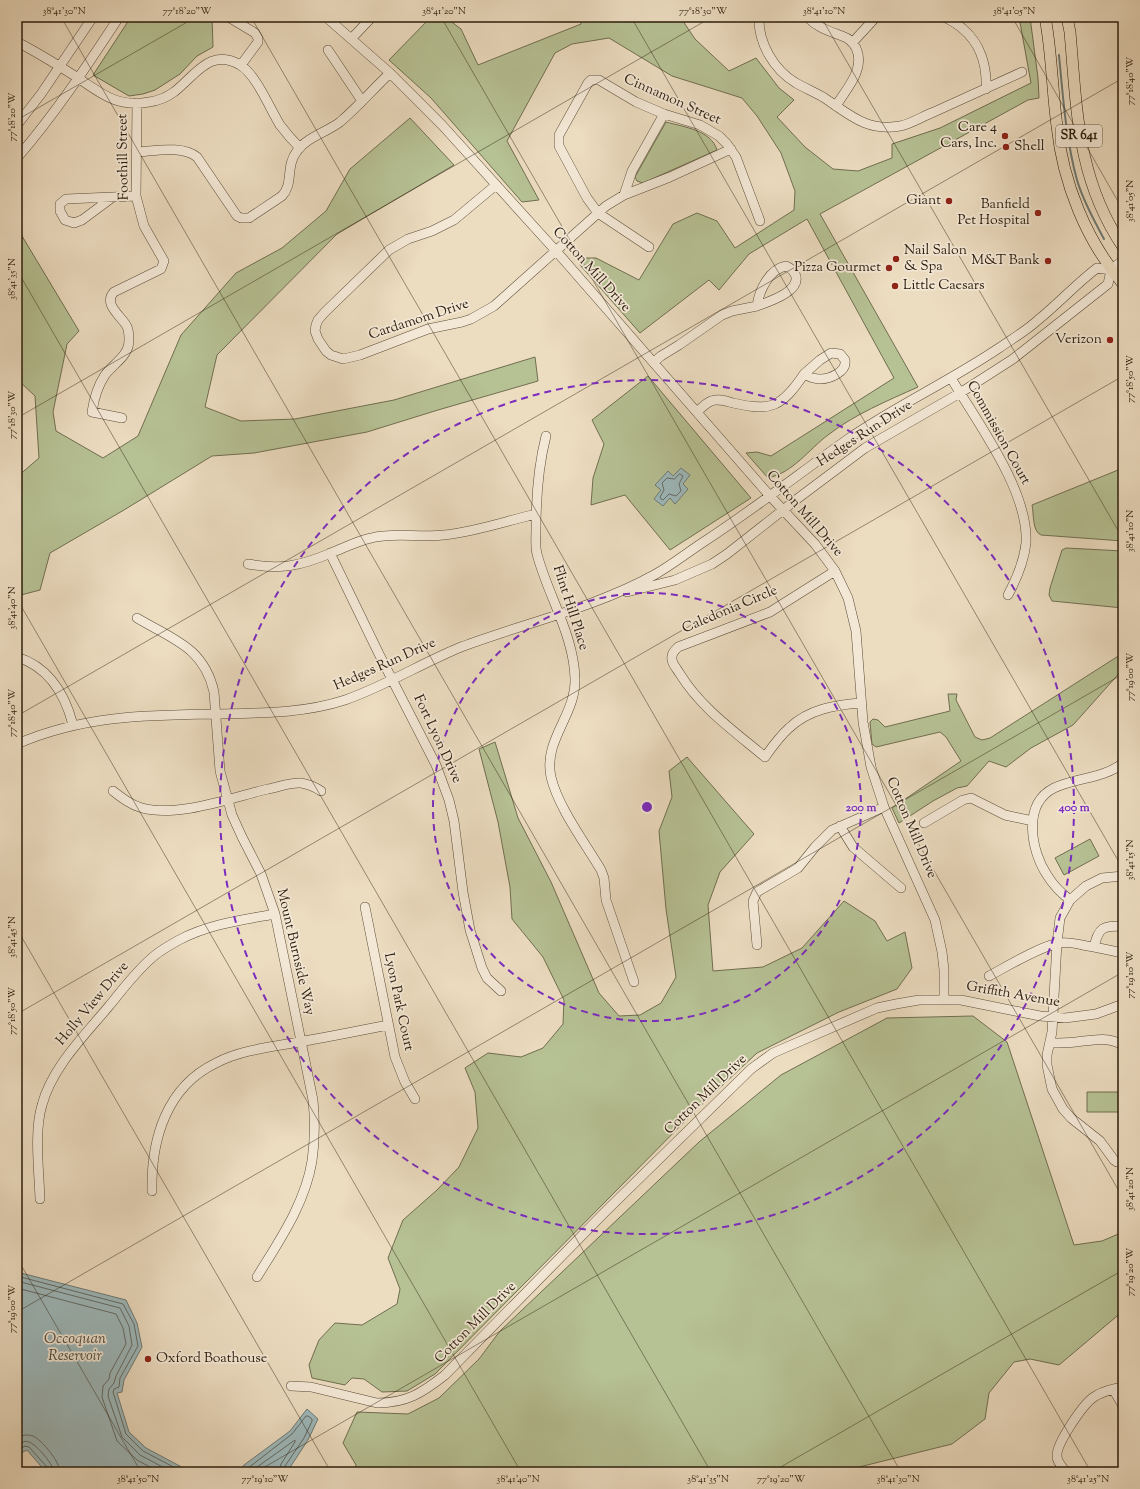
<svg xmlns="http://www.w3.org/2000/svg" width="1140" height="1489" font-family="'Sorts Mill Goudy',serif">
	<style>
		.green { fill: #b6c194; stroke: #706e50 }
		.water { fill: #9db9bc; stroke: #6f7a75 }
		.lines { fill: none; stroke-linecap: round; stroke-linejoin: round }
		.shore { stroke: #646a64; stroke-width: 1 }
		.stream { stroke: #6f7a75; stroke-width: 2 }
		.minor-casing { stroke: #5b4c38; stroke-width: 10 }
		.major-casing { stroke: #2b1c0b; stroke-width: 12 }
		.minor { stroke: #f3e8d6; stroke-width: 9 }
		.major { stroke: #ecdcc0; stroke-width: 11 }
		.ticks { fill: none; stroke: #2b1c0b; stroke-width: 1; stroke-opacity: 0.45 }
		.ring { fill: none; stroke: #7b2cbf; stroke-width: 2; stroke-dasharray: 7 5 }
		.poi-dot { fill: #8f2418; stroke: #f3e8d6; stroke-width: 1.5 }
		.labels { text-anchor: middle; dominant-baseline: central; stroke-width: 3.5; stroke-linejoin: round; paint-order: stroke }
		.shield { fill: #f3e8d6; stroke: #675948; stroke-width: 1 }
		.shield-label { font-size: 13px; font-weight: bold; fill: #2b1c0b }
		.street-label { font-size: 14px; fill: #2b1c0b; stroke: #f3e8d6 }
		.poi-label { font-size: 14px; fill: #2b1c0b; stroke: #f3e8d6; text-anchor: end }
		.water-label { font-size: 15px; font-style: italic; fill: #4d4b40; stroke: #f3e8d6 }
		.centre { fill: #7b2cbf; stroke: #f3e8d6; stroke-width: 2 }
		.ring-label { font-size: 12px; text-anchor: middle; font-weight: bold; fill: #7b2cbf; stroke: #f3e8d6; stroke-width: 3.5; stroke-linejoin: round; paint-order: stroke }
		.neatline { fill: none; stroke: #2b1c0b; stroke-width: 1.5 }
		.ticks-label { font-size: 10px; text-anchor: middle; fill: #2b1c0b }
	</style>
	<rect width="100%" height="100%" fill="#ecdcc0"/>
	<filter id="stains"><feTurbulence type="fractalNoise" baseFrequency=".005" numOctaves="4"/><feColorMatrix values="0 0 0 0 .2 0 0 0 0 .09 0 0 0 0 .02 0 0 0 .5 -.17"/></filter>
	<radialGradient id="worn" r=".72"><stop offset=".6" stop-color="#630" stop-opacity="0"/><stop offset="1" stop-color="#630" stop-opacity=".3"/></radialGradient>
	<!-- green -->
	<path class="green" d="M131,17H212L213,47L197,56L180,74L155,90L143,94L129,96L93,75Z
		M431,17H445L461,29L478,65L581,24V17H684L683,21L695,39L729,71L756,58L779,88L794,100L777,117L805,147L833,169L858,171L892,158V144L940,128L1031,83L1019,17H1030L1038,78L1039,98L1028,100L820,214L918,387C887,401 855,414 828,435C808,450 794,472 768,478L746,453L757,452L771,456L894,378L807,219L749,254L719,290L709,280L640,333L580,265L584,258H596L639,280L673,224L697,213L717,221L735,248L794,210L795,191L781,153L757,116L742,98L672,76L609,38L572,44L555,53L507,141L539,200L522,202L431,98L389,60Z
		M410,118L454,165L337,234L217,355L205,407L241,421L295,419L394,400L535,357L538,381L438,410L367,432L254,453L212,456L124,510L50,553L40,590L17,596V477L39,458L35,396L17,379V196L22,236L79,331L67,344L53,412L56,431L103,458L138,436L181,335L236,273L282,248L326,211L350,169Z
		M666,122C684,127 711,130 717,150L643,183L637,181L635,177Z
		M648,376L751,498L670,550L625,495L591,505L593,478L604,444L592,420Z
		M1123,468V541L1041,535C1032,531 1034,514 1032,505Z
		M1066,548L1123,551V608L1052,601L1049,595L1050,588L1062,550Z
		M1123,653V669L1073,725L1031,748L1006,767L989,761L967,786L957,788L933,801L899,823L892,808L961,761L946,737L940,732L876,747L872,744L870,722L873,719L878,720L885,727L950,711L948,694H957L956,700L975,737L982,740L990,738Z
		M495,742L518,818L551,882L599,993L619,1016L640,1015L661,1003L676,977L666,909L659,831L672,797L669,771L687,757L754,834L720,872L708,905L713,971L763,967L802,948L844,901L875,921L887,941L905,932L912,968L897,989L839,1012L757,1053L694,1112L435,1374L407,1391L382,1392L364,1379L352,1378L345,1385L312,1378L309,1365L319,1340L335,1323L362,1325L397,1304L400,1289L388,1258L403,1220L437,1190L459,1167L478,1128L475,1092L465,1068L488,1053L521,1057L543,1048L563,1024L564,1000L543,957L512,919L510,887L498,822L479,749Z
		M1090,839L1099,856L1064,875L1055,858Z
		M973,1016L1007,1042L1074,1245L1102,1241L1123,1232V1311L1059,1365L1030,1359L1014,1362L989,1393L985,1419L952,1444L839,1472H355L356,1465L343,1443L357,1412L408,1414L439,1398L479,1359L500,1331L699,1142L781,1075L887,1018Z
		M1087,1092H1123V1112H1087Z"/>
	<!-- water -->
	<path class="water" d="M681,468L690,475L683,484L688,489L676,503L675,504L670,498L663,506L654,499L661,490L655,485L668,471L673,476Z
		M17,1272L126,1300L137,1323L142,1347L124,1380L122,1392L117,1393L129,1432L146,1448L191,1472H46L27,1450L17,1455Z
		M307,1409L318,1419L308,1440L287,1472H238L244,1465L290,1431Z"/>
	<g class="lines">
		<!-- shore -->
		<path class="shore" d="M680,474L683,476L679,484L681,491L676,496L669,494L663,500L661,499L660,497L664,490L662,483L667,478L674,479Z
			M17,1276L123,1304L134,1324L138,1346L120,1378L119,1387L114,1389L113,1392L126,1434L143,1451L183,1472
			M17,1281L120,1308L129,1326L132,1345L116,1376L114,1383L109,1389L108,1396L122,1437L140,1455L172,1472
			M17,1288L116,1314L123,1328L126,1344L110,1373L109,1379L103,1386L102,1397L117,1441L137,1460L159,1472
			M17,1438C22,1435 27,1434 33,1436C42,1440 60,1462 60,1472
			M17,1445C21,1443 25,1440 29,1442C36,1444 54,1465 54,1472
			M17,1451L25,1446L29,1447L48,1468L49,1472
			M243,1472L292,1434L306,1416H308L312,1419V1421L304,1438L285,1466L284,1472
			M250,1472L295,1440V1442L281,1464L279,1472"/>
		<!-- stream -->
		<path class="stream" d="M1059,55C1063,97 1066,140 1077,180C1083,201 1094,220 1104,239"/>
		<defs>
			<path id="minor" d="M326,17L390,73L442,125L556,251L770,496L815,544L835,571L848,598L856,631L863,722L871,767L884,807L935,920L942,952L944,970V999
				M759,17C758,43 774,70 796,83C805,88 814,92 823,97C849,114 866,132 900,126C911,124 923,116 934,112C963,99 993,85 1022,72
				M807,17C818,28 829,31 842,36C848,38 853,42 856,48C866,69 846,89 836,106
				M945,17C951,21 958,24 963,29C981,44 987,67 986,89
				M230,18L255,33L258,38V42L241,65
				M352,38L372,17
				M17,42C37,52 56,64 75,76C100,92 115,108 149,102C158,101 167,97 174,92C195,76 210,47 240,65C256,74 270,109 280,125C286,133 293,141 300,148
				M853,42L876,17
				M328,50L362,101
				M17,125L41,94L93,17
				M136,152C155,151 182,145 197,157L237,216L241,218H249L282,196C294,183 285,167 297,151C307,137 327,132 340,122C358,107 373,89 390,73
				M17,158C55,114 87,66 119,17
				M496,185L454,220L432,231L408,239L389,250L325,312L318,320L316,325L315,331L318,339L326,351L331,355L343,359L360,355L428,329L462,322L471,319L494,306L606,206L624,195L670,177L731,149
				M624,195L632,171L664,114
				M113,197L82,220L74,223L65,220L60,211V204L66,199L136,196
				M649,247L598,213L587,198L559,146V135L588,83L591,80H599L636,102L664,114L700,125L719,136L727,144L736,157L760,221
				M786,266C790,268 793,269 795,274C803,291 768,302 757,306C759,291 769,269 786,266Z
				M831,353L840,354L845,360C847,372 830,379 820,379C814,379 809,377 804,374L820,360Z
				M654,362L661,356L679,345L722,315L732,311L757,306
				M951,378C977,422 1029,491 1026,543C1024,562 1017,578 1008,595
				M697,412C701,408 706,403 711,401C718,398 726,401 733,403C771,412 782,407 804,374
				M122,418L92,412C94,398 97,387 105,375C114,363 129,356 129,340C129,335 129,329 126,325C120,315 103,304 114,292L161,269L164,261L144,226L136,196L137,103
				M546,436C538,467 536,498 536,530C536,537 535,547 537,554C548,596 574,635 575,679C576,715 543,740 551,777C558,807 585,843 601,870L604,878L606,900L634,982
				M330,553L379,654L436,765L449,800L454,821L463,892L470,930L482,968L487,978L501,991
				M248,564C281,570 300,566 331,553C344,548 357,541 371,538C395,532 419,538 444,535C475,532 506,521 536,514
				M835,571L770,612L678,647C674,651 671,654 672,660C673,665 677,669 680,674C701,708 734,731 765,757C772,747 780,736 789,728C809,709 835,705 861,703
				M627,592L675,580L712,564L727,554L797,499L865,448L960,393L1013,359L1108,284L1111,270L1123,260
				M137,618C172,639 204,647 214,692L220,771L232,815L242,837L261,874L275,914L313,1100C315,1120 315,1140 312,1161C305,1204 279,1241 257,1277
				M17,657C49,667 65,694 73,725
				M17,744C82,716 143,715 213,714C258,713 302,714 345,700C385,686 422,663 461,647C525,623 594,608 654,575C672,565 688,552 705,541C754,509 800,473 848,439C896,406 950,381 999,348C1012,339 1026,331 1038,320C1059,303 1076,284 1097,268L1111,270
				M113,791C122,798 131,805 142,808C178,818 233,797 268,789C279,787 290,782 301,783C308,784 315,787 321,791
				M924,823L963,800L971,798L1005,815L1033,821
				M840,826L853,847L901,888
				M1123,876L1102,878L1086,886L1070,900L1060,918L1057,943L1052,1032L1047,1055V1065L1052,1089L1063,1109L1071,1118L1100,1141L1114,1160L1117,1162L1123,1161
				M1070,900C1061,893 1053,885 1047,875C1031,851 1022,804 1054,788C1077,777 1103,779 1123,763
				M365,907L395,1057L405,1082L415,1099
				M1123,926C1102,926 1099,927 1094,947L1123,953
				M757,945L753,901L757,892L798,868L815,847L832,830L884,807
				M989,976C1006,967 1042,945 1060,943C1071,941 1084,946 1094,947
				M1050,1043C1059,1043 1067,1043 1076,1042C1093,1040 1107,1036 1123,1045
				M152,1191C151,1140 166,1087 216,1063C241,1050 271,1047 299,1042C328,1037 358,1031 388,1025
				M40,1199C39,1171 34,1131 42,1105C52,1067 85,1035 109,1006C123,989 137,970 154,956C161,950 170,945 179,940C209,924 242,920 275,914
				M291,1386L311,1387L377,1403C407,1403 422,1393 445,1375L606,1211L751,1069L773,1053L877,1008L896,1004L919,1000H961L1040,1016L1065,1018L1096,1014L1123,1004
				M1113,1389L1123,1406
				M1066,1472C1062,1467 1057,1462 1057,1456C1056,1444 1083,1404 1094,1397C1102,1391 1113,1389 1123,1387"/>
			<path id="major" d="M1045,17C1052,53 1052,90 1057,126C1063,183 1086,240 1123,284
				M1067,17L1070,32C1077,111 1077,179 1123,247"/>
		</defs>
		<!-- minor casing -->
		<use href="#minor" class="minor-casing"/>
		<!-- major casing -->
		<use href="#major" class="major-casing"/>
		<!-- minor -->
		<use href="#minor" class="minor"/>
		<!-- major -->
		<use href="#major" class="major"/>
	</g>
	<!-- ticks -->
	<path class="ticks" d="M61,17L901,1472M251,17L1091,1472M441,17L1123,1198M631,17L1123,869M821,17L1123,539M1012,17L1123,210M17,120L196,17M17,270L711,1472M17,418L712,17M17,599L521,1472M17,716L1123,78M17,929L331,1472M17,1014L1123,376M17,1258L141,1472M17,1312L1123,674M256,1472L1123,972M772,1472L1123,1270"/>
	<!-- distance rings -->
	<g class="ring">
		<circle cx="647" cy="807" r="214"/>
		<circle cx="647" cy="807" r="427"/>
	</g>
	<!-- markers -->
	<g class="poi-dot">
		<circle cx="1005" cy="136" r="4"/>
		<circle cx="1006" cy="147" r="4"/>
		<circle cx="949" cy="201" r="4"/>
		<circle cx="1038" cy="213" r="4"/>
		<circle cx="896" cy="259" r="4"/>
		<circle cx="1048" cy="261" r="4"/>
		<circle cx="889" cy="268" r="4"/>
		<circle cx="895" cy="286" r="4"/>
		<circle cx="1110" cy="340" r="4"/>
		<circle cx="148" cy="1359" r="4"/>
	</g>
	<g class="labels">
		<!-- shield labels -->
		<rect class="shield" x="1056" y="125" width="46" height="22" rx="3"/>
		<g class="shield-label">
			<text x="1079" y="136">SR 641</text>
		</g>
		<!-- street labels -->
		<g class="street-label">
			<text transform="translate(672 100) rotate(24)">Cinnamon Street</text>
			<text transform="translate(124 157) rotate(-91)">Foothill Street</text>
			<text transform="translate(591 270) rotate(48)">Cotton Mill Drive</text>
			<text transform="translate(419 320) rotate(-18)">Cardamom Drive</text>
			<text transform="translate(998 433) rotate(61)">Commission Court</text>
			<text transform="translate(865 434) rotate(-33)">Hedges Run Drive</text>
			<text transform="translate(804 514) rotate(49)">Cotton Mill Drive</text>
			<text transform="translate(570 608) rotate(72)">Flint Hill Place</text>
			<text transform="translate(730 610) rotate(-23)">Caledonia Circle</text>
			<text transform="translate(385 665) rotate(-24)">Hedges Run Drive</text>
			<text transform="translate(437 739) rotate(65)">Fort Lyon Drive</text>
			<text transform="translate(911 828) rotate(67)">Cotton Mill Drive</text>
			<text transform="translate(295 952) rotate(77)">Mount Burnside Way</text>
			<text transform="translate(1013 995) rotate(10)">Griffith Avenue</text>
			<text transform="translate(398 1002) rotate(78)">Lyon Park Court</text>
			<text transform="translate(93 1004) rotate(-50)">Holly View Drive</text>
			<text transform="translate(706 1095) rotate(-44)">Cotton Mill Drive</text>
			<text transform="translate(476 1323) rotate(-45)">Cotton Mill Drive</text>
		</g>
		<!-- poi labels -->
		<g class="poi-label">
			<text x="997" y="128">Care 4<tspan x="997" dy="16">Cars, Inc.</tspan></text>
			<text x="1014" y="147" text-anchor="start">Shell</text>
			<text x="941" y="201">Giant</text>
			<text x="1030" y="205">Banfield<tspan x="1030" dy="16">Pet Hospital</tspan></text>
			<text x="904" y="251" text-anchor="start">Nail Salon<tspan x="904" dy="16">&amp; Spa</tspan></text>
			<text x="1040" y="261">M&amp;T Bank</text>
			<text x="881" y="268">Pizza Gourmet</text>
			<text x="903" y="286" text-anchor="start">Little Caesars</text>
			<text x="1102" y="340">Verizon</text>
			<text x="156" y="1359" text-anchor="start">Oxford Boathouse</text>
		</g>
		<!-- water labels -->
		<g class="water-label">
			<text x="75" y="1339">Occoquan<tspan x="75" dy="17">Reservoir</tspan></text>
		</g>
	</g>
	<circle cx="647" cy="807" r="6" class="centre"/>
	<g class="ring-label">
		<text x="861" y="811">200 m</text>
		<text x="1074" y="811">400 m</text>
	</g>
	<!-- margin -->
	<rect width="1140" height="1489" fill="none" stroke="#ecdcc0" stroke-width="44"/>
	<rect x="22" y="22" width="1096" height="1445" class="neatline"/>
	<g class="ticks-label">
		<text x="64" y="14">38°41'30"N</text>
		<text x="187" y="14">77°18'20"W</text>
		<text x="444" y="14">38°41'20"N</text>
		<text x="703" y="14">77°18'30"W</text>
		<text x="824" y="14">38°41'10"N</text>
		<text x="1014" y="14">38°41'05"N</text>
		<text transform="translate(1129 81) rotate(-90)" y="4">77°18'40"W</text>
		<text transform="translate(11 117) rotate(-90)" y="4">77°18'20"W</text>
		<text transform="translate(1129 201) rotate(-90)" y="4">38°41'05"N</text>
		<text transform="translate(11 279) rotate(-90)" y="4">38°41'35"N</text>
		<text transform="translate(1129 379) rotate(-90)" y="4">77°18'50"W</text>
		<text transform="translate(11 415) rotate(-90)" y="4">77°18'30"W</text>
		<text transform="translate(1129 531) rotate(-90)" y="4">38°41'10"N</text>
		<text transform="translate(11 608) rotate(-90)" y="4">38°41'40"N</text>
		<text transform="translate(1129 677) rotate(-90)" y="4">77°19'00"W</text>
		<text transform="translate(11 713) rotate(-90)" y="4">77°18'40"W</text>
		<text transform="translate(1129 860) rotate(-90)" y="4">38°41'15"N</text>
		<text transform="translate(11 937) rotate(-90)" y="4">38°41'45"N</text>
		<text transform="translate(1129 975) rotate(-90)" y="4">77°19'10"W</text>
		<text transform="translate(11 1011) rotate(-90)" y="4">77°18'50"W</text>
		<text transform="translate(1129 1189) rotate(-90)" y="4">38°41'20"N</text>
		<text transform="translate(1129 1272) rotate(-90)" y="4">77°19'20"W</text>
		<text transform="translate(11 1309) rotate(-90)" y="4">77°19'00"W</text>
		<text x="138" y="1482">38°41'50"N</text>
		<text x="265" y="1482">77°19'10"W</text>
		<text x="518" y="1482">38°41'40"N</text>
		<text x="708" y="1482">38°41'35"N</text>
		<text x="781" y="1482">77°19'20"W</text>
		<text x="898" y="1482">38°41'30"N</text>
		<text x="1088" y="1482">38°41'25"N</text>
	</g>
	<rect width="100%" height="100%" filter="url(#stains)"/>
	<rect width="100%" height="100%" fill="url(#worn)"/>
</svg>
